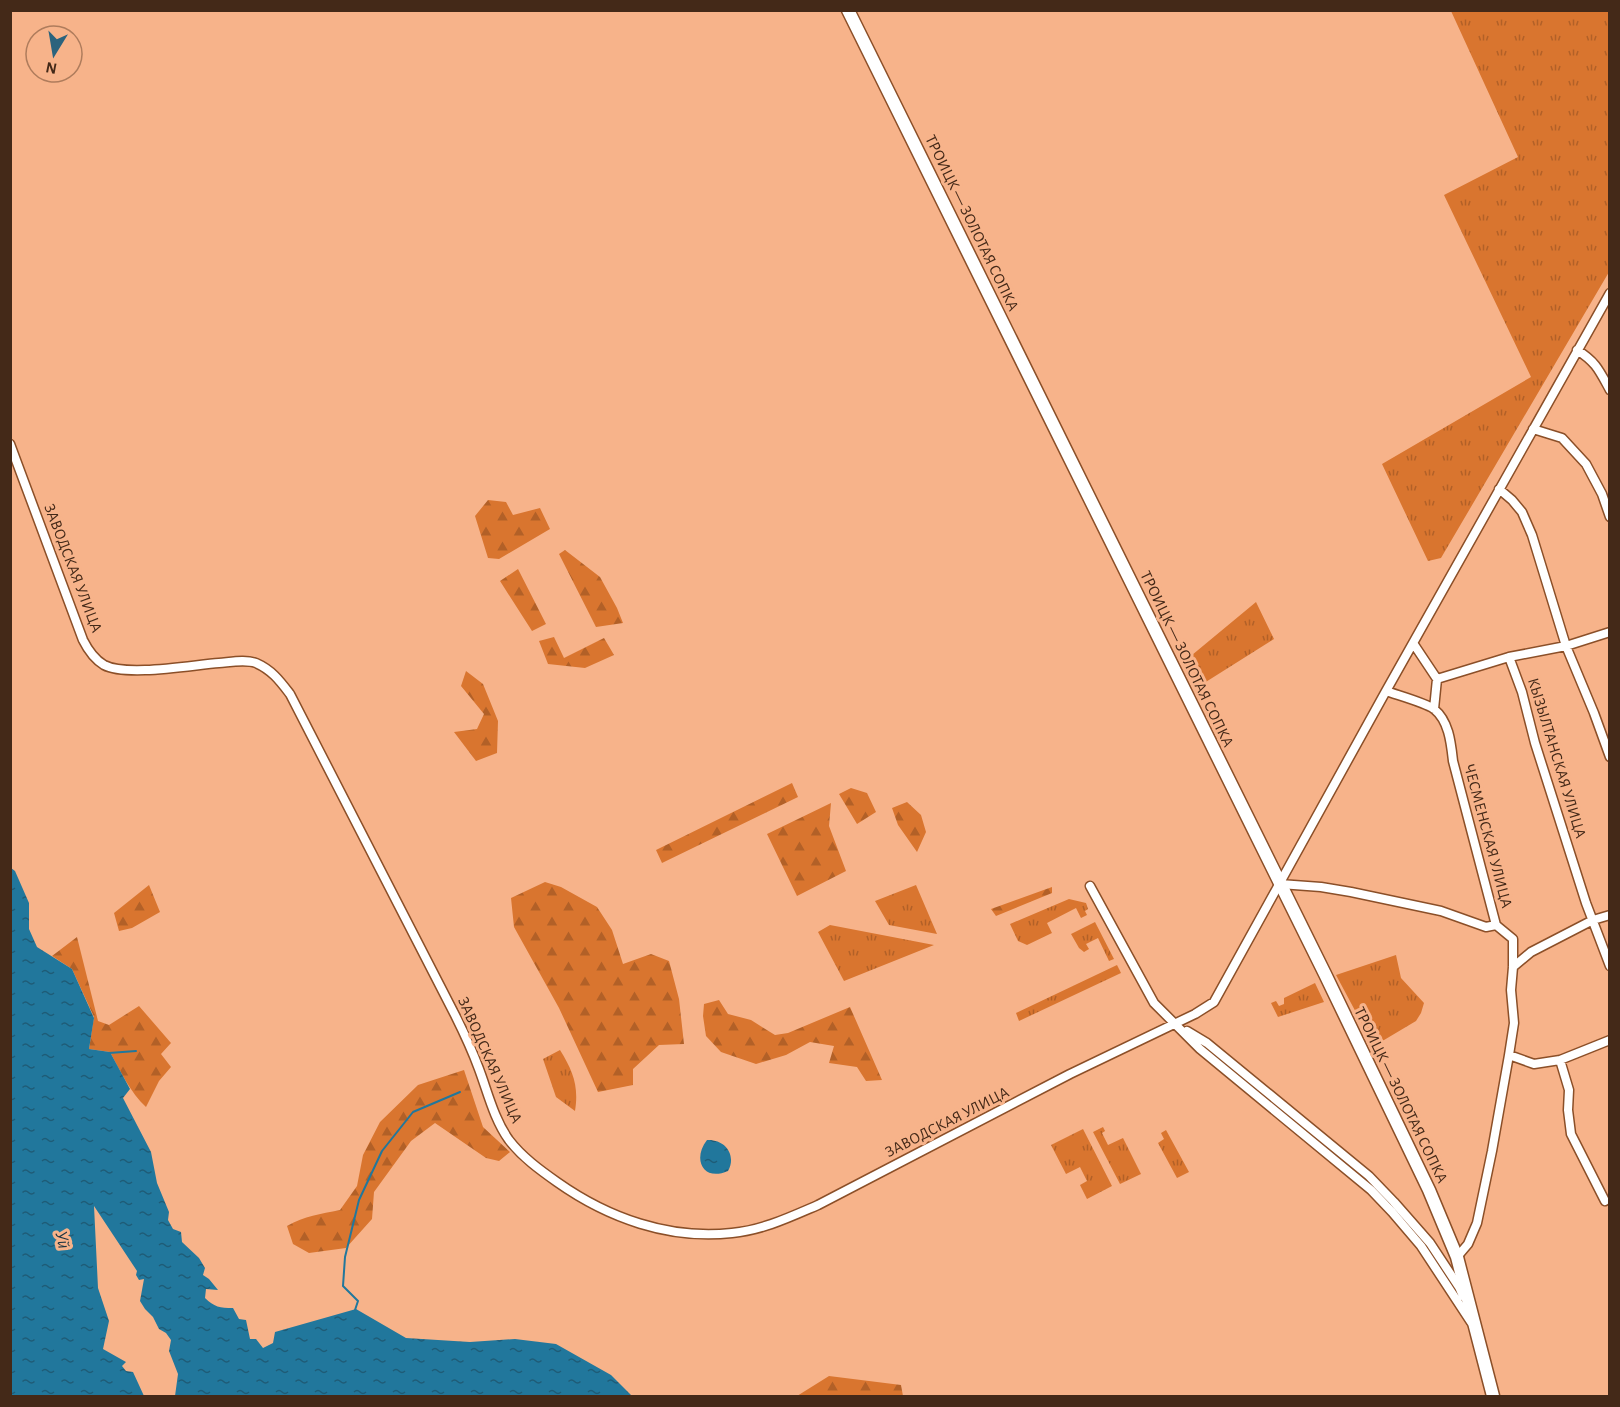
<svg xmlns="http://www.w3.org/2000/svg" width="1620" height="1407" font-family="'Alegreya Sans',sans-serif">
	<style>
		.grass { fill: url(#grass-tufts) }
		.forest { fill: url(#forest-firs) }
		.water { fill: url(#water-ripples) }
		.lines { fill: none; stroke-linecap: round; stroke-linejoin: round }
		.stream { stroke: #21779c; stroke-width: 2 }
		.street-casing { stroke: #8b4f28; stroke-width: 11 }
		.secondary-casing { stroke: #8b4f28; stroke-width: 15 }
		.street { stroke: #fff; stroke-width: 8 }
		.secondary { stroke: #fff; stroke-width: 12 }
		.labels { text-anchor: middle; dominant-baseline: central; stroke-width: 6; stroke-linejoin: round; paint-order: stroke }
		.street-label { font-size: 16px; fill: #442918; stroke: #f7b38a }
		.water-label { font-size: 18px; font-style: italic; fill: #1c3542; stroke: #f7b38a }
	</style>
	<defs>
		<pattern id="grass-tufts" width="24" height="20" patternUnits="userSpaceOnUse" patternTransform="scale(1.5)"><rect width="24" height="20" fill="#d9752f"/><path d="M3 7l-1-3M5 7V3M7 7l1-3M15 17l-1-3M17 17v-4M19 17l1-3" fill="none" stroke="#b26027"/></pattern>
		<pattern id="forest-firs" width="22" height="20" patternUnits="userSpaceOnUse" patternTransform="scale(1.5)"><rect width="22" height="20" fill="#d9752f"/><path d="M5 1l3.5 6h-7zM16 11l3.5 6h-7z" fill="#b26027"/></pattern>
		<pattern id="water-ripples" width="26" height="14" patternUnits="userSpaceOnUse" patternTransform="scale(1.5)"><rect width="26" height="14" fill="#21779c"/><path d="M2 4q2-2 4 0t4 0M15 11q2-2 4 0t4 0" fill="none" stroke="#1e5c77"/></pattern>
	</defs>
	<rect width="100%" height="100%" fill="#f7b38a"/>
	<!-- grass -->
	<path class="grass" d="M1451,11H1609V272L1441,558L1428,561L1382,464L1531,377L1444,195L1518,157Z
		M1256,602L1274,639L1201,685L1186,660Z
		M916,885L937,934L889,925L875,901Z
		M1069,899L1086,903L1088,909L1085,911L1087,915L1081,918L1076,908L1047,923L1052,933L1027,945L1018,941L1010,924Z
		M1095,922L1114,959L1109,961L1098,938L1086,944L1089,949L1084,952L1079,948L1071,934Z
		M830,925L934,945L844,981L818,932Z
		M1396,955L1401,978L1424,1003L1421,1013L1416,1021L1374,1046L1336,975Z
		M1117,965L1121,973L1019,1021L1016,1013Z
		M1315,983L1324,1002L1278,1017L1271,1003L1276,1001L1279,1006L1284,1004V998Z
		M560,1050C573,1071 579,1086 575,1111L556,1097L543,1059Z
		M1103,1127L1105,1131L1102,1133L1108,1145L1123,1138L1141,1174L1120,1184L1093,1132Z
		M1083,1129L1112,1186L1087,1199L1080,1185L1087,1181L1080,1167L1066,1174L1051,1145Z
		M1166,1130L1189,1172L1177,1178L1158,1143L1164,1139L1161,1133Z"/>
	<!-- forest -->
	<path class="forest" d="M488,500L506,502L513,515L540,508L550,529L499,559L488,558L475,516Z
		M565,550L600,577L617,608L623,623L596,627L559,554Z
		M518,569L546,624L532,631L500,581Z
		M554,637L564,658L604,638L614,655L585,668L548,664L539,641Z
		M466,671L483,684L498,721L497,753L476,761L454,732L477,729L484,714L461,686Z
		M792,783L798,797L662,863L656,850Z
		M851,788L867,793L876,812L857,824L839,794Z
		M907,802L921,815L926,832L917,852L898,825L892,808Z
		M831,803L829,826L846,871L797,896L767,834Z
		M545,882L561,887L597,907L612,930L623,964L651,954L669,961L679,999L684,1044L659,1045L633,1069V1085L598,1092L559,1008L514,927L511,898Z
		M149,885L160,912L132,928L119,931L114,913Z
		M1052,887V893L996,916L991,909Z
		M77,937L98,1021L109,1025L139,1006L171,1043L161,1054L171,1067L159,1081L146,1107C130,1092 121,1072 110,1052L89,1049L94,1017L72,969L52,956Z
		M719,1000L728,1014L751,1020L775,1035L788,1033L850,1007L882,1080L866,1081L857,1067L829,1063L834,1046L810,1042L786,1055L756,1064L721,1052L706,1036L703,1016L704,1004Z
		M464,1070L483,1127L510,1152L499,1161L486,1158L435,1123L411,1141L374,1192L372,1219L346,1248L309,1253L293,1244L287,1226C305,1216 320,1214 340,1210L357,1186L363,1155L380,1122L418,1085Z
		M829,1376L901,1385L903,1396H797Z"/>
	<!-- water -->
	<path class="water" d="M11,868L15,871L29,903V929L37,947L72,969L94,1018L89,1049L110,1052L130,1089L123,1098L151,1152L157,1183L169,1212L168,1220L173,1229L181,1232L182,1242L199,1258L205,1268L203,1275L209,1279L218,1290L206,1289L205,1298C214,1307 220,1308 233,1308L239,1319L246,1320L250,1339H256L263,1348L273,1343L275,1332L356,1309L406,1338L470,1342L515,1339L556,1344L611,1375L632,1396H175L178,1374L169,1351L171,1340L166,1333L159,1329L153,1317L145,1309L140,1301L144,1279L139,1280L136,1275L137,1271L94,1206L98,1288L109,1321L103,1349L126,1362L122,1366L126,1371L133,1372L144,1396H11Z
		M707,1140C725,1139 737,1155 728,1171C703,1182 692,1159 707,1140Z"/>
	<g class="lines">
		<!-- stream -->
		<path class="stream" d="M109,1053L136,1051
			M355,1310L358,1301L343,1286L345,1257L359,1200L382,1151L413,1112L460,1092"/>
		<defs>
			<path id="street" d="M1577,350C1596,362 1599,370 1610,390
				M1533,429L1562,438L1586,464L1602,494L1610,517
				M10,444L83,640C88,650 94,659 104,665C127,677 192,665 219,663C231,662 246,659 256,663C272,670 280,681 290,694L455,1015C464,1033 472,1050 479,1069C488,1093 494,1119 509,1140C522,1157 540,1170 557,1182C608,1218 669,1240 732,1233C763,1230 790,1217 818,1205L1070,1074L1195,1014L1214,1002L1386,691L1610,293
				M1499,489L1512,500L1522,512L1532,535L1566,646L1594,713L1610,757
				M1413,643L1437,679
				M1509,657L1566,646L1610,632
				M1386,691C1397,695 1426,703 1434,709C1449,721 1451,743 1453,761L1496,925L1513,939V967L1511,990L1514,1023L1509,1055L1492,1151L1477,1223L1468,1244L1457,1257
				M1434,709L1437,679L1509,657L1522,692L1535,743L1586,903L1610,966
				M1280,884L1321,887L1351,892L1441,911L1486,927L1496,925
				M1090,886L1154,1003L1200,1049L1371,1190L1392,1212L1421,1246L1471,1322
				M1513,967L1531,952L1593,920L1610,915
				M1187,1031L1207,1043L1369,1176L1394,1202L1430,1243L1459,1287L1463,1296
				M1509,1055L1534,1064L1560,1060L1610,1040
				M1560,1060L1569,1090L1568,1110L1571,1134L1605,1201"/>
			<path id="secondary" d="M848,10L1325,974L1429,1190L1457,1257L1493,1396"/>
		</defs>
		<!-- street casing -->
		<use href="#street" class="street-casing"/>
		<!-- secondary casing -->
		<use href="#secondary" class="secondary-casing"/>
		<!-- street -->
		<use href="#street" class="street"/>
		<!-- secondary -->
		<use href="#secondary" class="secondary"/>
	</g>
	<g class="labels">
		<!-- street labels -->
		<g class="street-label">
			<text transform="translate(972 223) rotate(64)">ТРОИЦК — ЗОЛОТАЯ СОПКА</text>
			<text transform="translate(73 568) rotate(69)">ЗАВОДСКАЯ УЛИЦА</text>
			<text transform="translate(1187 659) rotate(64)">ТРОИЦК — ЗОЛОТАЯ СОПКА</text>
			<text transform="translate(1557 758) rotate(73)">КЫЗЫЛТАНСКАЯ УЛИЦА</text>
			<text transform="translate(1488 836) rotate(75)">ЧЕСМЕНСКАЯ УЛИЦА</text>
			<text transform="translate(490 1060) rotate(66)">ЗАВОДСКАЯ УЛИЦА</text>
			<text transform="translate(1401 1095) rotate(64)">ТРОИЦК — ЗОЛОТАЯ СОПКА</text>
			<text transform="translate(947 1122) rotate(-27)">ЗАВОДСКАЯ УЛИЦА</text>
		</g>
		<!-- water labels -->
		<g class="water-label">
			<text transform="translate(62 1240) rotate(78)">Уй</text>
		</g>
	</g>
	<!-- border -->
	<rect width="1620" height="1407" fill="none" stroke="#442918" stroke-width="24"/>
	<!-- north arrow -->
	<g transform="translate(54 54) rotate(191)"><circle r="28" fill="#f7b38a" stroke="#af7c5c" stroke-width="1.5"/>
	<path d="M0-4.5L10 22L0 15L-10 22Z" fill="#2b637d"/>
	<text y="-9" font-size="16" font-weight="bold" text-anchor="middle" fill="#442918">N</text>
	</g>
</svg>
